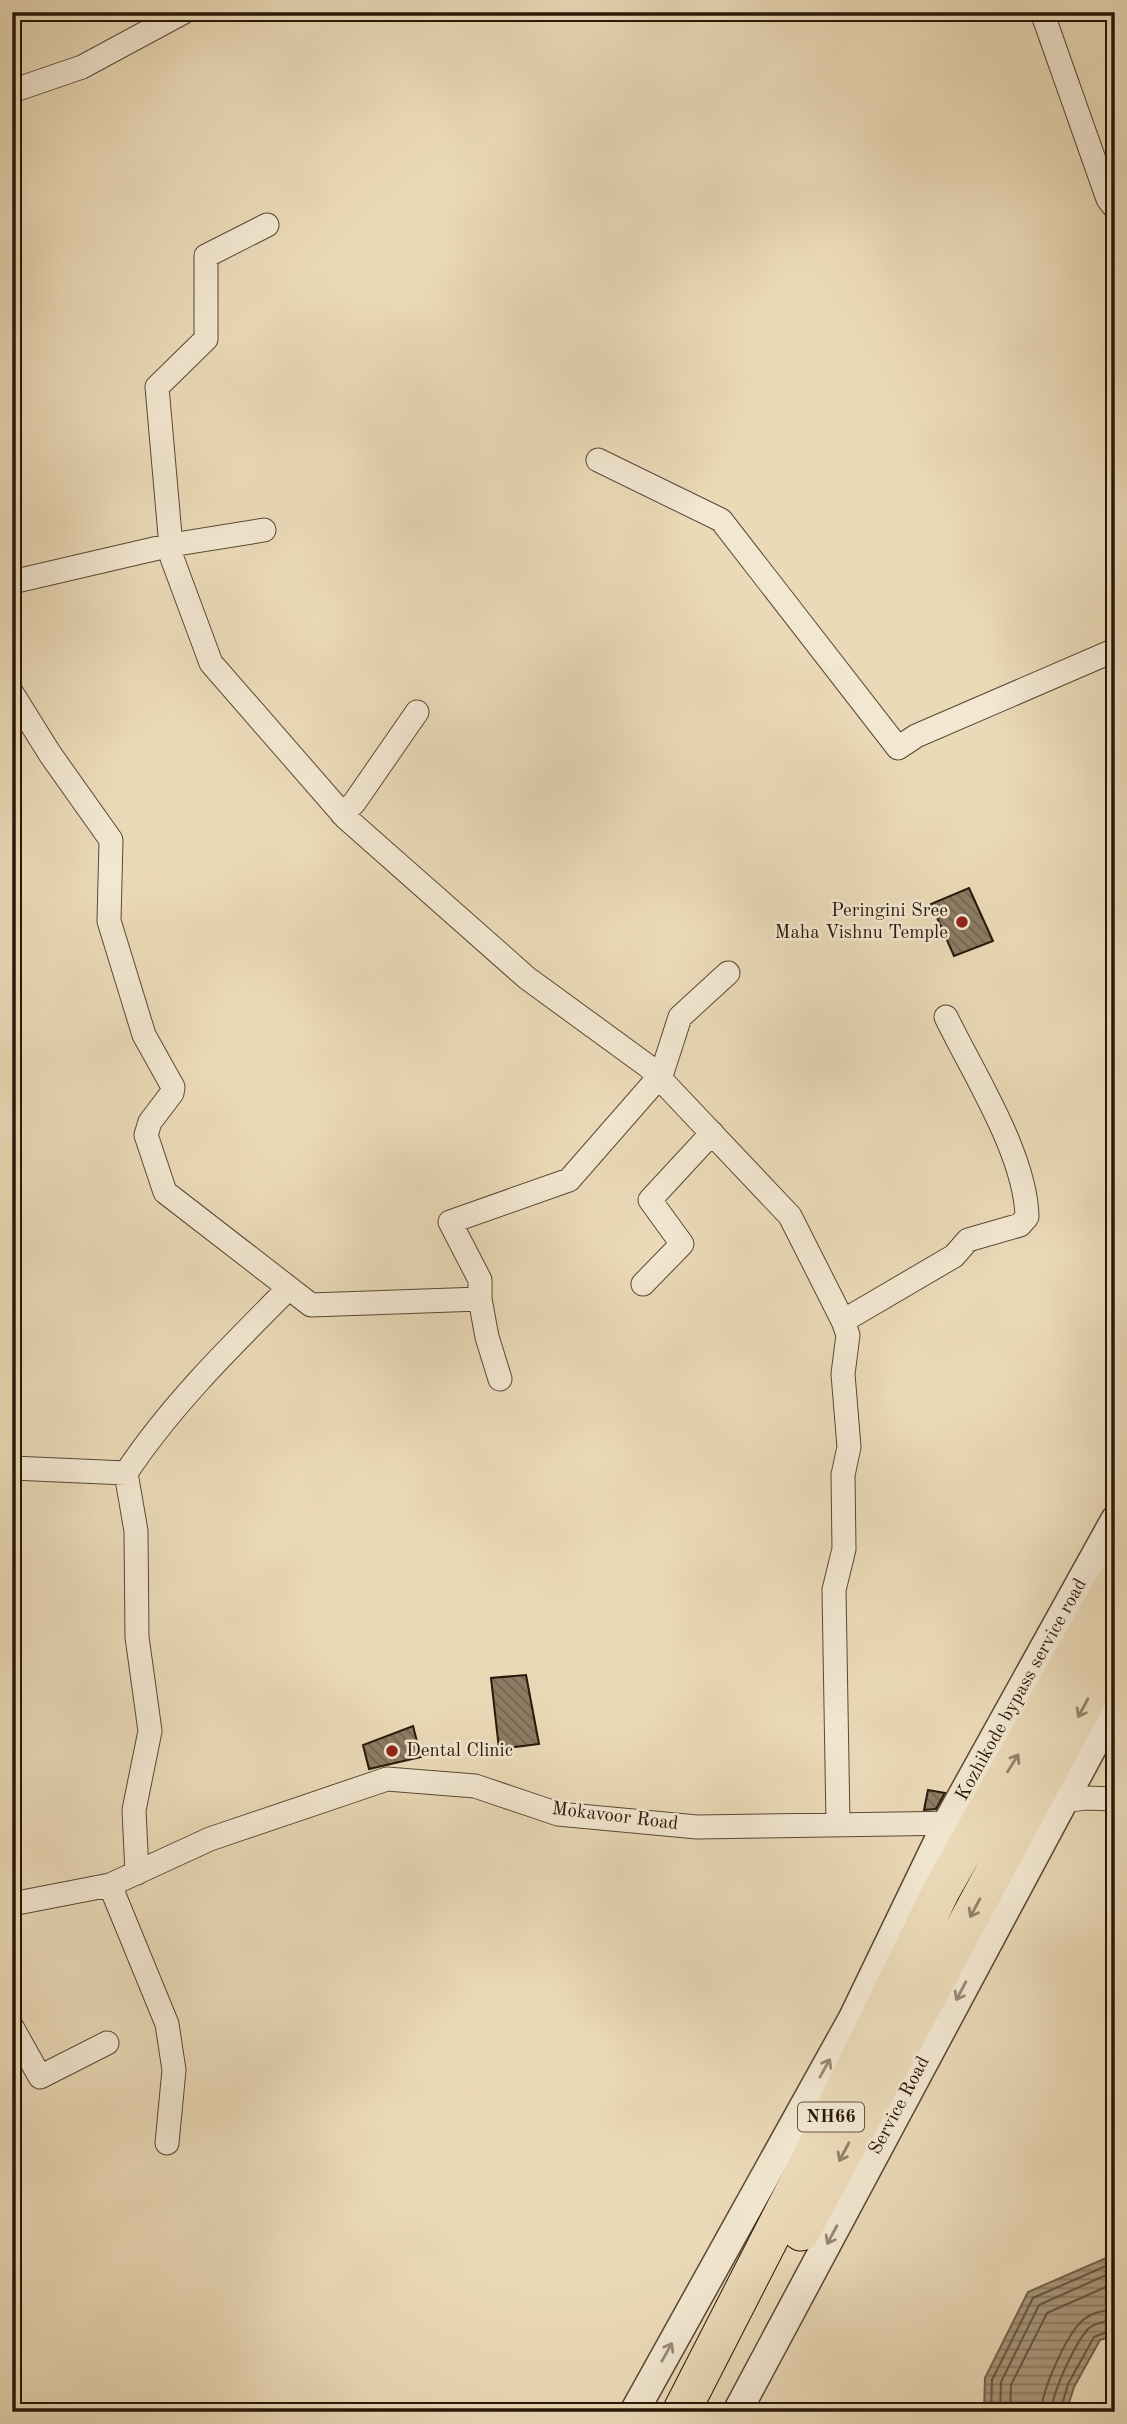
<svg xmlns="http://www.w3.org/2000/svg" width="1127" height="2424" font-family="'Old Standard TT',serif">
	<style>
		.water { fill: url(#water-rules); stroke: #75644e; stroke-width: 2 }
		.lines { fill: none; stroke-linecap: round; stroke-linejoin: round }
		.shore { stroke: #685842; stroke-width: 2 }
		.building { fill: url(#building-back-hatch); stroke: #281709; stroke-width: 2 }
		.minor-casing { stroke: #594835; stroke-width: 25 }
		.tertiary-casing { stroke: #594835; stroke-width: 31 }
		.trunk-casing { stroke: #281709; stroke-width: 39 }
		.minor { stroke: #f2e7d1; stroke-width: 23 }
		.tertiary { stroke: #f2e7d1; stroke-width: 28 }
		.trunk { stroke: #ebdab8; stroke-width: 37 }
		.oneway { stroke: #938269 }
		.oneway2 { stroke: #978977 }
		.poi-dot { fill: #8f2418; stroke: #f2e7d1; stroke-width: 2.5 }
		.labels { text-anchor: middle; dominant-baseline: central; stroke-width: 5; stroke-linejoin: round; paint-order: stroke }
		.shield { fill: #f2e7d1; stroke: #655545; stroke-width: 2 }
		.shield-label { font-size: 18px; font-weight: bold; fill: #281709 }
		.poi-label { font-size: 19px; fill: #281709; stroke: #f2e7d1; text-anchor: end }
		.street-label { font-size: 19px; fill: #281709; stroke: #f2e7d1 }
	</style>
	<defs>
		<pattern id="water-rules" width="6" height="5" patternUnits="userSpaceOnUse" patternTransform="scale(1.75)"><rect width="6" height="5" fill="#a9987c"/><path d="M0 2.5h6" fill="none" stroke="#8a7b64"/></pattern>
		<pattern id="building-back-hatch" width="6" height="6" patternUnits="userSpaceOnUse" patternTransform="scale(1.75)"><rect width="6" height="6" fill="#8d7c64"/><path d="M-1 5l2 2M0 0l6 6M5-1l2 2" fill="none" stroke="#736551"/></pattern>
	</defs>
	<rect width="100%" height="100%" fill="#ebdab8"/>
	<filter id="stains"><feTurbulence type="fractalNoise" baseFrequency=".00286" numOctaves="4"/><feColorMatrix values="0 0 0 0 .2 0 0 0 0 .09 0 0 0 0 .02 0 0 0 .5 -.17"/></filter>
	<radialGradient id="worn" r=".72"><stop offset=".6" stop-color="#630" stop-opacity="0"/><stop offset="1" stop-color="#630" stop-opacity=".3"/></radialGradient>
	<!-- water -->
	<path class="water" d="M1115,2254V2335L1100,2340L1074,2387L1066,2412H984L985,2378L1028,2292Z"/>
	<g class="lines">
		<!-- shore -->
		<path class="shore" d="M991,2412L992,2380L1033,2298L1115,2262
			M1000,2412L1001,2382L1039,2305L1115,2271
			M1010,2412L1011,2385L1047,2313L1115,2283
			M1041,2412C1042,2390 1066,2335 1083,2320C1091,2313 1104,2310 1115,2310
			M1051,2412C1053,2391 1074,2345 1088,2329C1094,2323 1106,2321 1115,2320
			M1060,2412L1068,2384L1094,2337L1115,2329"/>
	</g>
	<!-- building -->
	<path class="building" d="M969,888L993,941L954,956L931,904Z
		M526,1675L539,1744L499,1749L491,1678Z
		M413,1726L421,1757L369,1769L363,1745Z
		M928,1790L945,1793L936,1809L924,1810Z"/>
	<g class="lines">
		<defs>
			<path id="minor" d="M1042,12L1108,199L1115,208
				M12,91L82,67L184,12
				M267,225L206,256V339L157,387L172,558L211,663L346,818L527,978L649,1067L790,1216L843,1321L848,1335L843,1374L849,1447L843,1475L844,1549L834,1590L838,1823
				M598,460L721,520L898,748L916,736L1115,650
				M12,582L171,545L264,530
				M12,693L50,754L111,840L109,921L144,1035L173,1087L172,1093L150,1122L146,1135L165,1192L311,1305L480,1299V1280L450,1222L569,1180L659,1077
				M342,814L354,803L417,712
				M660,1079L680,1017L728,973
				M643,1284L682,1244L650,1200L712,1133
				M480,1299L487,1337L500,1379
				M843,1321L954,1256L968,1240L1020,1225L1027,1217C1026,1155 973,1073 946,1017
				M12,1468L126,1473
				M1050,1803L1085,1798L1115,1799
				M137,1873L134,1810L150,1731L137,1637L136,1531L126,1473C171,1405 231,1346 289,1288
				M110,1885L167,2024L174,2070L167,2143
				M12,1904L110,1885L210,1839L387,1779L475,1786L558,1814L697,1827L962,1823
				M12,2027L40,2077L107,2043"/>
			<path id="tertiary" d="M634,2412L853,2018L947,1823L1115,1520
				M737,2412L1115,1705"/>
			<path id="trunk" d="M801,2232L1115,1647
				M681,2412L811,2158L941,1891L1115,1582"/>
		</defs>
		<!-- minor casing -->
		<use href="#minor" class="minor-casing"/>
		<!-- tertiary casing -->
		<use href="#tertiary" class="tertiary-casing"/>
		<!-- trunk casing -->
		<use href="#trunk" class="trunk-casing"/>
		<!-- minor -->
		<use href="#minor" class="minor"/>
		<!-- tertiary -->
		<use href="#tertiary" class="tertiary"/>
		<!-- trunk -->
		<use href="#trunk" class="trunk"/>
	</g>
	<!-- one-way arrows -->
	<defs><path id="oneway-shaft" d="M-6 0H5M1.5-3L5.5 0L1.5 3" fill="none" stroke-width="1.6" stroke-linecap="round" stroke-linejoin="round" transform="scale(1.75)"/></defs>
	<g class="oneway">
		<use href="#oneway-shaft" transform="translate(1083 1708) rotate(118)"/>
		<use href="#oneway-shaft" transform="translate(1013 1763) rotate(-58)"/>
		<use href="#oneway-shaft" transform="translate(975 1908) rotate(118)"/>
		<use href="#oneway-shaft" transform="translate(844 2152) rotate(118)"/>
	</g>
	<g class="oneway2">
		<use href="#oneway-shaft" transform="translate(961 1991) rotate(118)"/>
		<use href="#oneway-shaft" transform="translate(825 2068) rotate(-61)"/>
		<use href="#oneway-shaft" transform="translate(832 2235) rotate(118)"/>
		<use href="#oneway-shaft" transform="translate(667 2352) rotate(-61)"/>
	</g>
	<!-- markers -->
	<g class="poi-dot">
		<circle cx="962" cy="922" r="7"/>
		<circle cx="392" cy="1751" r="7"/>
	</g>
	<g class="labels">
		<!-- shield labels -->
		<rect class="shield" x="798" y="2102.5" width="66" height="29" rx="5"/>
		<g class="shield-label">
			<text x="831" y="2117">NH66</text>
		</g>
		<!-- poi labels -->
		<g class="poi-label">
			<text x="948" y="911">Peringini Sree<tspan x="948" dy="22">Maha Vishnu Temple</tspan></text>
			<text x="406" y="1751" text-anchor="start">Dental Clinic</text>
		</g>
		<!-- street labels -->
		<g class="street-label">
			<text transform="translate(1022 1690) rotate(-61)">Kozhikode bypass service road</text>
			<text transform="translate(615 1817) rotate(7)">Mokavoor Road</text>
			<text transform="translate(900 2106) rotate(-62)">Service Road</text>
		</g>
	</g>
	<!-- margin -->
	<rect width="1127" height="2424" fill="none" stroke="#ebdab8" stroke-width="42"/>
	<rect x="14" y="14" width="1099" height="2396" fill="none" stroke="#281709" stroke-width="3.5"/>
	<rect x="21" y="21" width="1085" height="2382" fill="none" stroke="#281709" stroke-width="2"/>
	<rect width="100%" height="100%" filter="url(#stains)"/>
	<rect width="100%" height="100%" fill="url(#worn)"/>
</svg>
